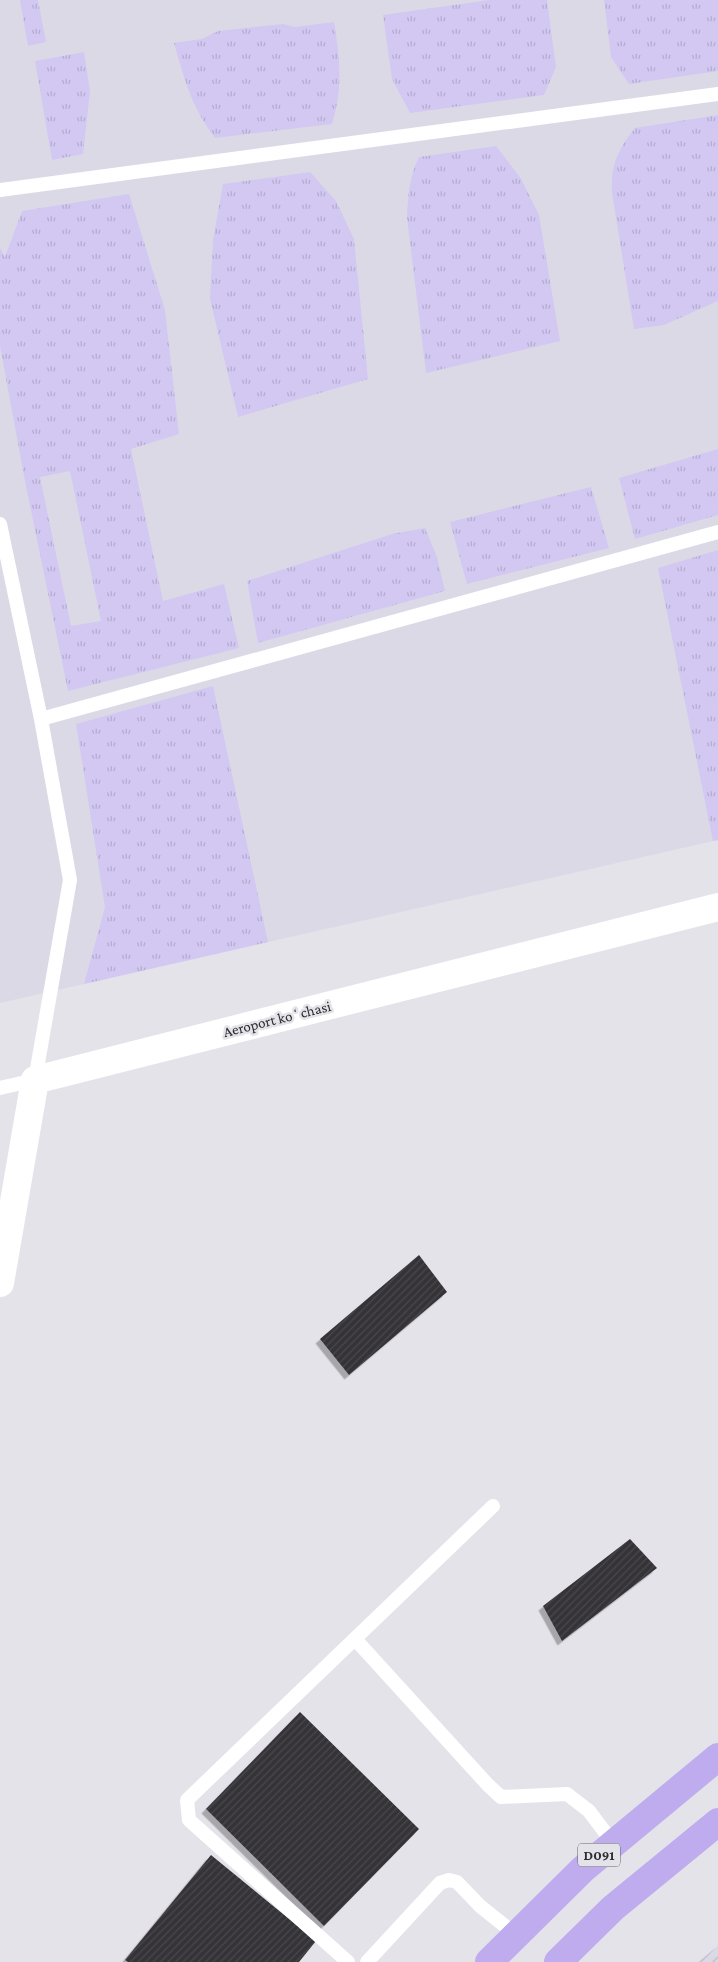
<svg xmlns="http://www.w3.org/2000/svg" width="718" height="1962" font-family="'Crimson Pro',serif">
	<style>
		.built { fill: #dcd9e7 }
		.industrial { fill: url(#industrial-furrows) }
		.grass { fill: url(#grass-tufts); fill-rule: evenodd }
		.building { fill: url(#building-hatch); filter: url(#shadow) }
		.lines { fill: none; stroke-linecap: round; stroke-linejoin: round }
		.service { stroke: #fff; stroke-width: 14 }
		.minor { stroke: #fff; stroke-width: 28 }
		.trunk { stroke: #bfacee; stroke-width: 28 }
		.labels { text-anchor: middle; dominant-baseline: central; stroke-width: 5; stroke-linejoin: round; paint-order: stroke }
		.shield { fill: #e4e3e9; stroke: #636366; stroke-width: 1 }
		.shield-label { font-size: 14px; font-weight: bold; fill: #2c2c2e }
		.street-label { font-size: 15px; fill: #2c2c2e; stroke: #e4e3e9 }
	</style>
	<defs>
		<pattern id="industrial-furrows" width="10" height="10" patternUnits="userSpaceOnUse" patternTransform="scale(1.25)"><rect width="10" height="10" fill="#dcd9e7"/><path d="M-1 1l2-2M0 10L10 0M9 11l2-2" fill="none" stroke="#bdbac6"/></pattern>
		<pattern id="grass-tufts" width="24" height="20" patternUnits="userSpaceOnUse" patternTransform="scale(1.25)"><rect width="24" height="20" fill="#d2c8f2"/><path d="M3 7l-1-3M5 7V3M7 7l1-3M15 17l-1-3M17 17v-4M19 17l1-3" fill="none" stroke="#b4acd0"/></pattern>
		<pattern id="building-hatch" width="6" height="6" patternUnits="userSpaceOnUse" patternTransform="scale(1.25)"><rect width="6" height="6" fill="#343338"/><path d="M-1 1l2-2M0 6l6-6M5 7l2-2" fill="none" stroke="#49484c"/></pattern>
		<filter id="shadow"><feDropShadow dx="-4.5" dy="4.5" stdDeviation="0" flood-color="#0004"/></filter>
	</defs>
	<rect width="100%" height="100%" fill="#e4e3e9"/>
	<!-- built -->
	<path class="built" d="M0,0H718V840L0,1003Z"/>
	<!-- industrial -->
	<path class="industrial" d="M718,1946V1962H698Z"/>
	<!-- grass -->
	<path class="grass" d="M20,0H38L46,42L28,46Z
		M489,0H547L556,67L544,95L410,113L392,79L383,15Z
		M604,0H718V71L629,84L611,57Z
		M334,22C340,59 343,87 332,124L215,138C191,106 185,81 174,43L202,39L218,31L283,24L295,27Z
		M84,52L90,91L83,154L52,160L35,61Z
		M718,115V301L664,325L634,329L612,193C610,166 618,149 635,128Z
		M496,146L520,177L539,215L560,341L426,373L407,218C408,196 409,177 419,157Z
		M310,172L336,201L354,239L368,379L238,417L210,299L213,240L223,184Z
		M129,194L165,310L179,434L131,449L163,601L224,584L239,648L68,691L25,481L0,346V248L5,257L22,211ZM70,471L101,621L71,626L40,477Z
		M718,449V515L635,539L619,478Z
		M591,487L609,548L467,584L450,522Z
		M425,528L437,557L445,591L258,643L247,581L392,534Z
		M718,550V840L713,841L658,568Z
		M213,686L268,942L84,984L105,907L76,724Z"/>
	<!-- building -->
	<path class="building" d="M419,1255L447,1292L349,1375L320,1339Z
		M630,1539L657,1568L562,1641L543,1606Z
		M300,1712L419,1829L324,1926L206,1809Z
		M211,1855L316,1941L299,1962H128L125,1960Z"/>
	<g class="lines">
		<!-- service -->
		<path class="service" d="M0,190L718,94
			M0,524L41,719L70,880L35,1080L0,1088
			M41,719L718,532
			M355,1639L488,1785L501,1797L567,1794L589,1811L613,1843
			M348,1962L189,1820L187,1800L493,1506
			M367,1962L440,1883L449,1880L457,1882L480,1906L515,1934"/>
		<!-- minor -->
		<path class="minor" d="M0,1283L35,1080L718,907"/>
		<!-- trunk -->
		<path class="trunk" d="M489,1962L583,1869L718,1757
			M558,1962L613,1908L718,1822"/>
	</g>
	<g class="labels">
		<!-- shield labels -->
		<rect class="shield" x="578" y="1843.5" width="42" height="23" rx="4"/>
		<g class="shield-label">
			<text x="599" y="1855">D091</text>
		</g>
		<!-- street labels -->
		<g class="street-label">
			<text transform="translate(277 1019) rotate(-14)">Aeroport koʻchasi</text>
		</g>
	</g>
</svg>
